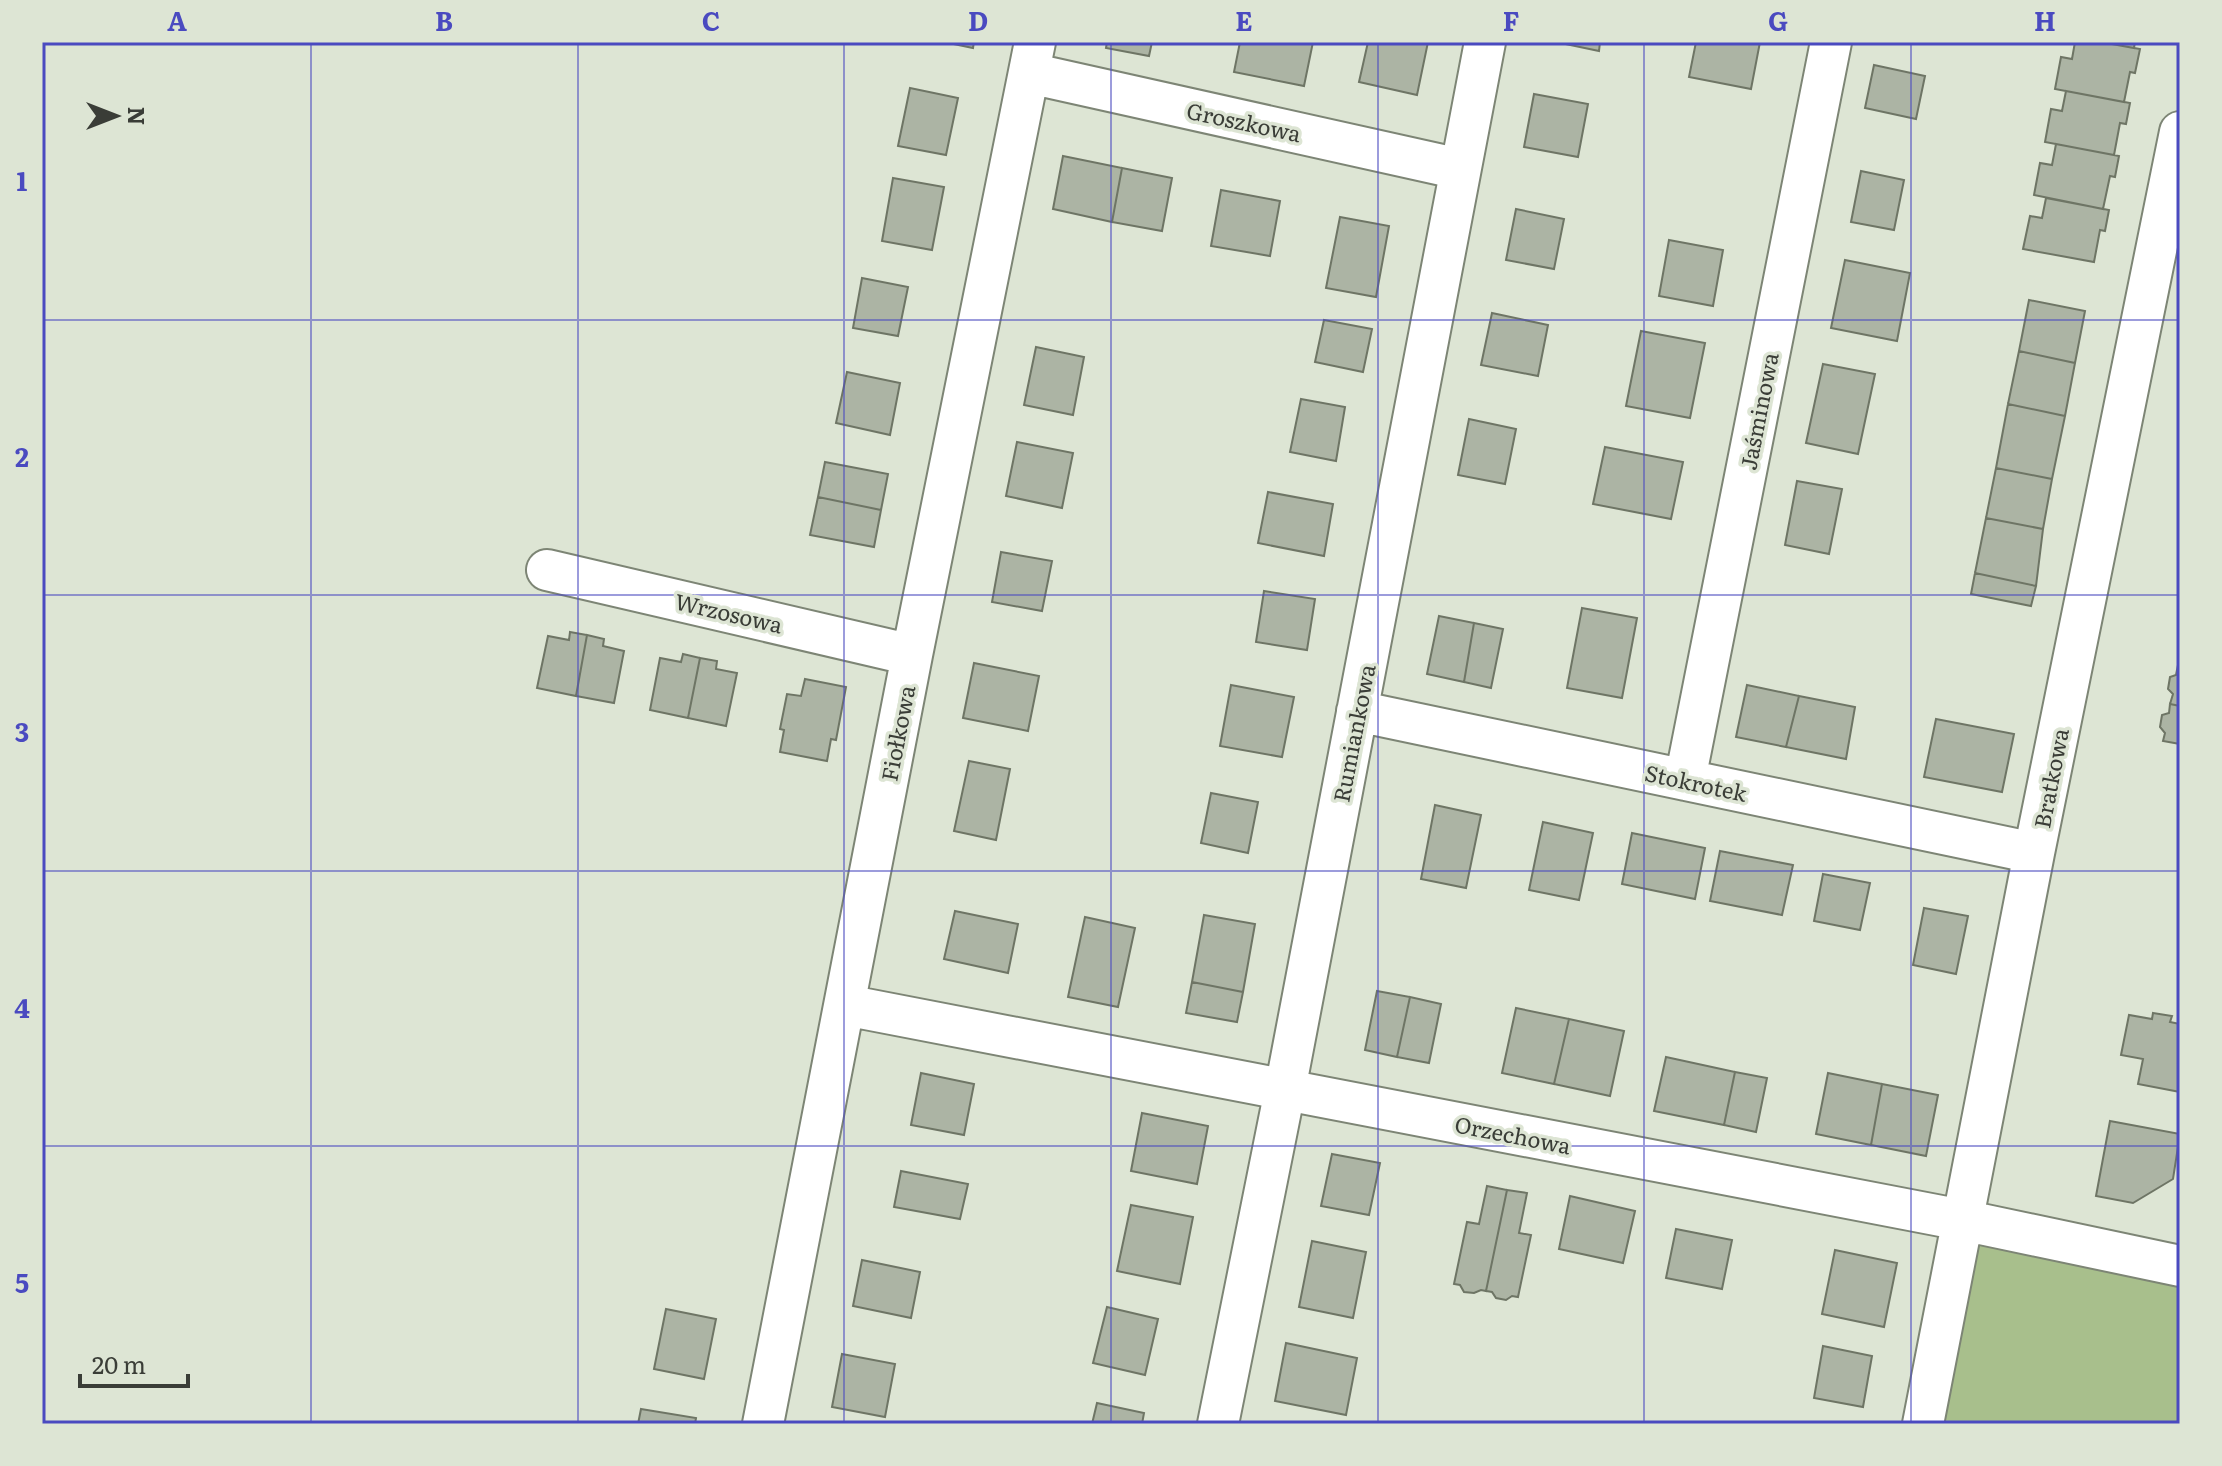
<svg xmlns="http://www.w3.org/2000/svg" width="2222" height="1466" font-family="Literata,serif">
	<style>
		.green { fill: #a8bf8c }
		.building { fill: #acb4a4; stroke: #6e7565; stroke-width: 2 }
		.lines { fill: none; stroke-linecap: round; stroke-linejoin: round }
		.minor-casing { stroke: #7d8575; stroke-width: 44 }
		.minor { stroke: #fff; stroke-width: 40 }
		.grid { fill: none; stroke: #4a4ac0; stroke-width: 2; stroke-opacity: 0.55 }
		.labels { text-anchor: middle; dominant-baseline: central; stroke-width: 7; stroke-linejoin: round; paint-order: stroke }
		.street-label { font-size: 22px; fill: #3a3d37; stroke: #dde5d4 }
		.neatline { fill: none; stroke: #4a4ac0; stroke-width: 3 }
		.grid-label { font-size: 26px; text-anchor: middle; font-weight: bold; fill: #4a4ac0 }
	</style>
	<rect width="100%" height="100%" fill="#dde5d4"/>
	<!-- green -->
	<path class="green" d="M1963,1222L2180,1268V1424H1925Z"/>
	<!-- building -->
	<path class="building" d="M944,42H974L973,48Z
		M1107,42H1152L1149,56L1106,48Z
		M1240,42H1313L1304,86L1234,72Z
		M1368,42H1428L1417,95L1359,82Z
		M1556,42H1600L1599,51Z
		M1696,42H1760L1751,89L1689,77Z
		M2075,42H2101L2140,49L2135,73L2130,72L2124,102L2055,89L2061,57L2072,59Z
		M2101,42H2135L2134,48Z
		M1874,65L1925,76L1916,119L1865,108Z
		M910,88L958,98L946,155L898,146Z
		M2066,91L2130,103L2126,124L2120,123L2114,155L2045,142L2051,109L2062,111Z
		M1534,94L1588,104L1578,157L1524,147Z
		M2056,144L2119,156L2115,177L2110,176L2103,209L2034,195L2040,163L2052,165Z
		M1063,156L1122,168L1112,222L1053,209Z
		M1122,168L1172,178L1162,231L1112,222Z
		M1861,171L1904,180L1894,230L1851,222Z
		M893,178L944,187L932,250L882,241Z
		M1221,190L1280,201L1270,256L1211,246Z
		M2046,198L2109,210L2105,231L2100,230L2094,262L2023,249L2030,216L2042,218Z
		M1516,209L1564,219L1554,269L1506,260Z
		M1340,217L1389,226L1376,297L1326,288Z
		M1669,240L1723,250L1713,306L1659,296Z
		M1845,260L1910,273L1897,341L1831,328Z
		M862,278L908,287L898,336L853,328Z
		M2029,300L2085,311L2075,363L2019,351Z
		M1492,313L1548,325L1538,376L1481,365Z
		M1324,320L1372,329L1363,372L1315,362Z
		M1641,331L1705,343L1690,418L1626,406Z
		M1036,347L1084,357L1073,415L1024,405Z
		M2019,351L2075,363L2065,416L2008,404Z
		M1823,364L1875,374L1858,454L1806,443Z
		M847,372L900,383L890,435L836,423Z
		M1301,399L1345,407L1336,461L1290,452Z
		M2008,404L2065,416L2052,479L1996,468Z
		M1469,419L1516,429L1505,484L1458,475Z
		M1017,442L1073,453L1062,508L1006,496Z
		M1605,447L1683,462L1671,519L1593,504Z
		M825,462L888,474L881,510L818,497Z
		M1996,468L2052,479L2043,529L1986,518Z
		M1797,481L1842,489L1829,554L1785,545Z
		M1268,492L1333,504L1324,556L1258,543Z
		M818,497L881,510L874,547L810,535Z
		M1986,518L2043,529L2036,586L1975,573Z
		M1001,552L1052,561L1042,611L992,602Z
		M1975,573L2036,586L2031,606L1971,594Z
		M1264,591L1315,599L1307,650L1256,642Z
		M1582,608L1637,618L1622,698L1567,688Z
		M1439,616L1474,623L1464,682L1427,674Z
		M1474,623L1503,629L1491,688L1464,682Z
		M570,632L587,635L576,696L537,688L548,636L569,640Z
		M587,635L604,639L603,646L624,651L614,703L576,696Z
		M683,654L700,658L688,718L650,710L660,658L681,662Z
		M700,658L717,661L716,669L737,673L726,726L688,718Z
		M974,663L1039,676L1028,731L963,718Z
		M2178,665L2180,666V706L2170,704L2173,694L2168,689L2170,677L2176,675Z
		M805,679L846,687L836,740L831,739L827,761L780,752L784,730L780,729L787,694L801,696Z
		M1231,685L1294,697L1282,757L1220,746Z
		M1747,685L1799,696L1786,747L1736,737Z
		M1799,696L1855,707L1846,759L1786,747Z
		M2170,704L2180,706V744L2163,741L2165,733L2160,727L2162,715L2169,713Z
		M1936,719L2014,734L2002,792L1924,777Z
		M969,761L1010,769L996,840L954,831Z
		M1211,793L1258,802L1248,853L1201,843Z
		M1435,805L1481,815L1466,888L1421,879Z
		M1543,822L1593,833L1579,900L1529,890Z
		M1632,833L1705,848L1695,899L1622,884Z
		M1720,851L1793,865L1782,915L1710,901Z
		M1823,874L1870,883L1860,930L1814,921Z
		M1924,908L1968,916L1956,974L1913,965Z
		M955,911L1018,924L1008,973L944,959Z
		M1204,915L1255,924L1243,992L1192,982Z
		M1085,917L1135,928L1118,1007L1068,997Z
		M1192,982L1243,992L1237,1022L1186,1013Z
		M1377,991L1410,997L1397,1057L1365,1050Z
		M1410,997L1441,1004L1429,1063L1397,1057Z
		M1516,1008L1569,1019L1554,1084L1502,1073Z
		M2153,1013L2172,1016L2170,1022L2180,1024L2178,1063H2180V1092L2138,1084L2143,1059L2121,1055L2129,1015L2152,1019Z
		M1569,1019L1624,1031L1610,1096L1554,1084Z
		M1666,1057L1735,1072L1724,1125L1654,1111Z
		M1735,1072L1767,1078L1756,1132L1724,1125Z
		M921,1073L974,1084L964,1135L911,1125Z
		M1828,1073L1882,1084L1871,1145L1816,1134Z
		M1882,1084L1938,1095L1926,1156L1871,1145Z
		M1142,1113L1208,1126L1197,1184L1131,1171Z
		M2110,1121L2180,1134L2173,1179L2133,1203L2096,1196Z
		M1332,1154L1380,1163L1369,1215L1321,1206Z
		M901,1171L968,1184L960,1219L894,1207Z
		M1487,1186L1507,1190L1486,1291L1481,1290L1474,1293L1464,1292L1460,1285L1454,1284L1467,1222L1479,1224Z
		M1507,1190L1527,1193L1519,1233L1531,1235L1518,1297L1512,1296L1506,1300L1496,1298L1492,1292L1486,1291Z
		M1570,1196L1635,1211L1623,1263L1559,1249Z
		M1131,1205L1193,1217L1180,1284L1117,1271Z
		M1676,1229L1732,1240L1722,1289L1666,1278Z
		M1312,1241L1366,1252L1353,1318L1299,1307Z
		M1835,1250L1897,1263L1884,1327L1822,1314Z
		M862,1260L920,1272L911,1318L853,1306Z
		M1107,1307L1158,1319L1145,1375L1093,1363Z
		M666,1309L716,1319L704,1379L654,1369Z
		M1286,1343L1357,1358L1346,1415L1275,1401Z
		M1823,1346L1872,1356L1863,1407L1814,1398Z
		M842,1354L895,1364L885,1417L832,1407Z
		M1097,1403L1144,1413L1142,1424H1092Z
		M641,1409L696,1418L695,1424H638Z"/>
	<g class="lines">
		<defs>
			<path id="minor" d="M1029,73L1460,169
				M547,570L912,655
				M1357,711L2034,853
				M1685,780L1831,42
				M845,1005L1962,1220L2180,1266
				M763,1424L912,655L1035,42
				M1218,1424L1285,1090L1485,42
				M1923,1424L2034,853L2180,132"/>
		</defs>
		<!-- minor casing -->
		<use href="#minor" class="minor-casing"/>
		<!-- minor -->
		<use href="#minor" class="minor"/>
	</g>
	<!-- grid -->
	<path class="grid" d="M311,42V1424M578,42V1424M844,42V1424M1111,42V1424M1378,42V1424M1644,42V1424M1911,42V1424M42,320H2180M42,595H2180M42,871H2180M42,1146H2180"/>
	<g class="labels">
		<!-- street labels -->
		<g class="street-label">
			<text transform="translate(1244 121) rotate(12)">Groszkowa</text>
			<text transform="translate(1758 411) rotate(-79)">Jaśminowa</text>
			<text transform="translate(729 612) rotate(13)">Wrzosowa</text>
			<text transform="translate(897 733) rotate(-79)">Fiołkowa</text>
			<text transform="translate(1353 733) rotate(-79)">Rumiankowa</text>
			<text transform="translate(2050 778) rotate(-79)">Bratkowa</text>
			<text transform="translate(1696 782) rotate(12)">Stokrotek</text>
			<text transform="translate(1513 1134) rotate(11)">Orzechowa</text>
		</g>
	</g>
	<!-- border -->
	<rect width="2222" height="1466" fill="none" stroke="#dde5d4" stroke-width="88"/>
	<!-- north arrow -->
	<g transform="translate(116 116) rotate(90)" stroke="#dde5d4" stroke-width="6" paint-order="stroke">
	<path d="M0-6L14 30L0 20L-14 30Z" fill="#3a3d37"/>
	<text y="-12" font-size="22" font-weight="bold" text-anchor="middle" fill="#3a3d37">N</text>
	</g>
	<!-- scale -->
	<path d="M80 1374v12h108v-12" fill="none" stroke="#3a3d37" stroke-width="4"/>
	<text x="92" y="1374" font-size="24" fill="#3a3d37" stroke="#dde5d4" stroke-width="6" paint-order="stroke">20 m</text>
	<rect x="44" y="44" width="2134" height="1378" class="neatline"/>
	<g class="grid-label">
		<text x="177" y="31">A</text>
		<text x="444" y="31">B</text>
		<text x="711" y="31">C</text>
		<text x="978" y="31">D</text>
		<text x="1244" y="31">E</text>
		<text x="1511" y="31">F</text>
		<text x="1778" y="31">G</text>
		<text x="2045" y="31">H</text>
		<text x="22" y="191">1</text>
		<text x="22" y="467">2</text>
		<text x="22" y="742">3</text>
		<text x="22" y="1018">4</text>
		<text x="22" y="1293">5</text>
	</g>
</svg>
